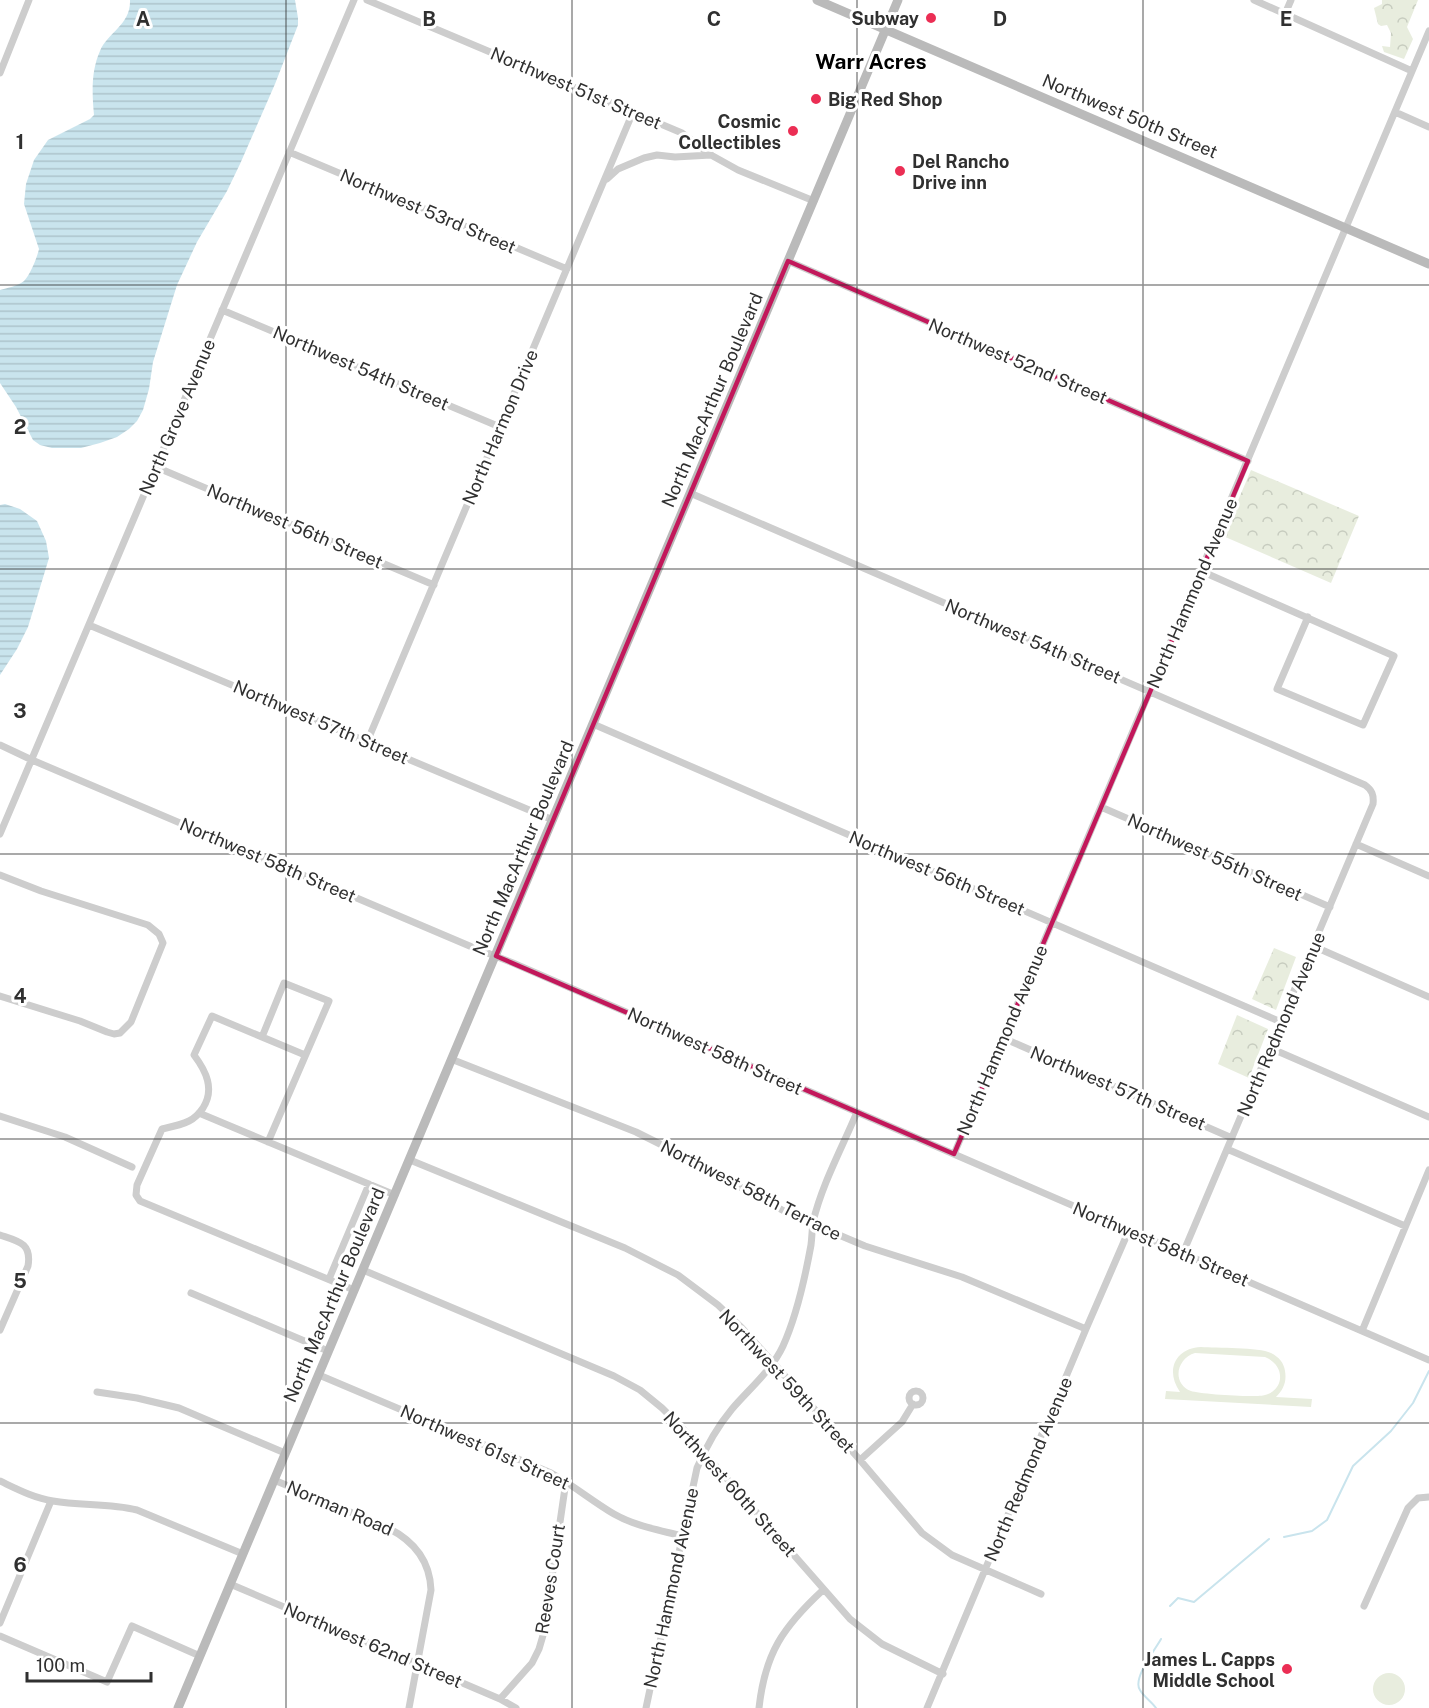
<svg xmlns="http://www.w3.org/2000/svg" width="1429" height="1708" font-family="'Public Sans',sans-serif">
	<style>
		.green { fill: #e8edde; fill-rule: evenodd }
		.park { fill: url(#park-crowns) }
		.water { fill: url(#water-rules) }
		.lines { fill: none; stroke-linecap: round; stroke-linejoin: round }
		.stream { stroke: #c9e4ed; stroke-width: 2 }
		.minor { stroke: #cdcdcd; stroke-width: 7 }
		.secondary { stroke: #bababa; stroke-width: 9 }
		.marked { fill: none; stroke: #c2185b; stroke-width: 4.5; stroke-linejoin: round }
		.grid { fill: none; stroke: #303030; stroke-width: 1.5; stroke-opacity: 0.55 }
		.poi-dot { fill: #eb2e54; stroke: #fff; stroke-width: 2 }
		.labels { text-anchor: middle; dominant-baseline: central; stroke-width: 6; stroke-linejoin: round; paint-order: stroke }
		.poi-label { font-size: 18px; font-weight: bold; fill: #303030; stroke: #fff; text-anchor: end }
		.street-label { font-size: 18px; fill: #303030; stroke: #fff }
		.quarter-label { font-size: 21px; font-weight: bold; fill: #000; stroke: #fff }
		.grid-label { font-size: 20px; text-anchor: middle; font-weight: bold; fill: #303030; stroke: #fff; stroke-width: 6; stroke-linejoin: round; paint-order: stroke }
	</style>
	<defs>
		<pattern id="park-crowns" width="20" height="18" patternUnits="userSpaceOnUse" patternTransform="scale(1.5)"><rect width="20" height="18" fill="#e8edde"/><path d="M2 6a3 3 0 1 1 6 0M12 15a3 3 0 1 1 6 0" fill="none" stroke="#c7ccbf"/></pattern>
		<pattern id="water-rules" width="6" height="5" patternUnits="userSpaceOnUse" patternTransform="scale(1.5)"><rect width="6" height="5" fill="#c9e4ed"/><path d="M0 2.5h6" fill="none" stroke="#adc4cc"/></pattern>
	</defs>
	<rect width="100%" height="100%" fill="#fff"/>
	<!-- green -->
	<path class="green" d="M1201,1347C1216,1348 1259,1347 1271,1353C1279,1357 1284,1363 1285,1371C1287,1382 1283,1390 1276,1397L1312,1399L1311,1407L1165,1399L1166,1391L1180,1392C1165,1371 1175,1348 1201,1347ZM1195,1353L1265,1357C1274,1361 1281,1368 1280,1379C1279,1387 1273,1393 1265,1395C1257,1398 1199,1394 1191,1391C1171,1383 1177,1358 1195,1353Z
		M1373 1689a16 16 0 1 1 32 0a16 16 0 1 1-32 0Z"/>
	<!-- park -->
	<path class="park" d="M1382,0H1418L1407,27L1413,39L1404,59L1384,52L1382,46L1390,47L1391,33L1387,25L1381,26L1378,24L1374,8L1382,4Z
		M1251,470L1359,516L1331,583L1223,536Z
		M1274,948L1296,957L1276,1010L1252,999Z
		M1237,1015L1268,1029L1249,1078L1218,1064Z"/>
	<!-- water -->
	<path class="water" d="M130,0H295L298,18V25L275,84L240,164L227,191L197,242L177,285L153,362L149,389L143,410L137,421L129,429L117,437L100,443L81,448H52L40,445L33,440L16,407L0,383V290C7,288 18,286 24,281C30,275 37,258 39,249L24,204L26,184L34,160L48,140L90,119L94,115C92,93 91,71 100,51C107,33 131,25 130,0Z
		M5,504L20,509L37,521L46,541L49,558L28,627L17,649L0,675V505Z"/>
	<g class="lines">
		<!-- stream -->
		<path class="stream" d="M1284,1537L1312,1531L1327,1520L1353,1466L1391,1431L1413,1403L1429,1371
			M1170,1606L1178,1598L1194,1602L1269,1539
			M1156,1708C1152,1702 1144,1697 1140,1690C1132,1679 1155,1650 1161,1639"/>
		<!-- minor -->
		<path class="minor" d="M367,0L682,133L711,155L738,170L814,201
			M1254,0L1412,71
			M1285,14L1291,0
			M0,73L29,0
			M1395,112L1429,127
			M289,152L567,269
			M607,179L618,169L644,158L657,155L675,157L711,155
			M788,261L1248,461
			M222,310L500,427
			M156,467L434,585
			M690,493L1365,785C1372,790 1374,795 1373,804L1183,1253
			M1201,571L1394,656L1363,725L1277,689L1308,617
			M89,625L553,820
			M593,724L1281,1022
			M367,742L633,112
			M0,745L32,760L472,947L513,963L1429,1360
			M1101,807L1330,907
			M0,834L354,0
			M1356,844L1429,876
			M0,875L41,891L148,925L159,934L163,943L131,1022L120,1033L114,1034L107,1032L80,1021L0,996
			M1313,946L1429,997
			M262,1037L284,983L329,1001L268,1142
			M1003,1038L1232,1138
			M1270,1048L1429,1117
			M305,1055L212,1016L194,1055C206,1071 215,1089 203,1108C199,1114 195,1118 189,1121C181,1125 171,1127 162,1129L137,1185L136,1195L140,1201L354,1290
			M451,1059L636,1132L672,1150L784,1211L813,1224L865,1246L962,1277L1086,1329
			M199,1113L395,1195
			M0,1116L65,1137L132,1167
			M1227,1149L1405,1226
			M954,1154L1429,31
			M410,1160L625,1248L678,1275L718,1305L742,1328L860,1460L922,1533L952,1555L1041,1594
			M0,1235C18,1241 32,1243 28,1266L0,1330
			M363,1270L614,1376L640,1390L662,1408L685,1431L850,1619L882,1644L943,1674
			M329,1279L369,1184
			M191,1293L328,1351
			M1362,1331L1429,1170
			M319,1375L551,1473C573,1485 592,1501 614,1514C635,1526 659,1530 682,1536
			M909 1398a7 7 0 1 1 14 0a7 7 0 1 1-14 0Z
			M97,1392L137,1398L179,1408L285,1453
			M860,1460L902,1422L913,1404
			M274,1480L388,1528C414,1541 430,1561 431,1590L409,1708
			M0,1481C17,1489 34,1498 53,1501C80,1506 109,1503 137,1510L243,1554
			M230,1584L418,1664L500,1699L516,1708
			M1364,1606L1408,1508L1418,1498L1429,1497
			M0,1623L51,1501
			M0,1636L107,1682L132,1626L200,1656
			M500,1699L532,1663L539,1649L544,1632L566,1481
			M646,1708L697,1468C706,1447 717,1427 732,1409C749,1389 772,1370 783,1346C797,1315 805,1278 811,1245C812,1237 812,1230 813,1222C822,1184 842,1148 857,1112
			M759,1708C765,1653 783,1627 823,1590
			M927,1708L1086,1329L1129,1230"/>
		<!-- secondary -->
		<path class="secondary" d="M817,0L1429,264
			M178,1708L898,0"/>
	</g>
	<!-- marked area -->
	<path class="marked" d="M788,261L1248,461L954,1154L496,956Z"/>
	<!-- grid -->
	<path class="grid" d="M286,0V1708M572,0V1708M857,0V1708M1143,0V1708M0,285H1429M0,569H1429M0,854H1429M0,1139H1429M0,1423H1429"/>
	<!-- markers -->
	<g class="poi-dot">
		<circle cx="931" cy="18" r="6"/>
		<circle cx="816" cy="99" r="6"/>
		<circle cx="793" cy="131" r="6"/>
		<circle cx="900" cy="171" r="6"/>
		<circle cx="1287" cy="1669" r="6"/>
	</g>
	<g class="labels">
		<!-- poi labels -->
		<g class="poi-label">
			<text x="919" y="18">Subway</text>
			<text x="828" y="99" text-anchor="start">Big Red Shop</text>
			<text x="781" y="121">Cosmic<tspan x="781" dy="21">Collectibles</tspan></text>
			<text x="912" y="161" text-anchor="start">Del Rancho<tspan x="912" dy="21">Drive inn</tspan></text>
			<text x="1275" y="1659">James L. Capps<tspan x="1275" dy="21">Middle School</tspan></text>
		</g>
		<!-- street labels -->
		<g class="street-label">
			<text transform="translate(576 88) rotate(23)">Northwest 51st Street</text>
			<text transform="translate(1130 116) rotate(23)">Northwest 50th Street</text>
			<text transform="translate(428 211) rotate(23)">Northwest 53rd Street</text>
			<text transform="translate(1018 361) rotate(23)">Northwest 52nd Street</text>
			<text transform="translate(361 368) rotate(23)">Northwest 54th Street</text>
			<text transform="translate(712 400) rotate(-67)">North MacArthur Boulevard</text>
			<text transform="translate(177 417) rotate(-67)">North Grove Avenue</text>
			<text transform="translate(500 427) rotate(-67)">North Harmon Drive</text>
			<text transform="translate(295 526) rotate(23)">Northwest 56th Street</text>
			<text transform="translate(1192 593) rotate(-67)">North Hammond Avenue</text>
			<text transform="translate(1033 641) rotate(23)">Northwest 54th Street</text>
			<text transform="translate(321 722) rotate(23)">Northwest 57th Street</text>
			<text transform="translate(523 848) rotate(-67)">North MacArthur Boulevard</text>
			<text transform="translate(1215 857) rotate(24)">Northwest 55th Street</text>
			<text transform="translate(268 860) rotate(23)">Northwest 58th Street</text>
			<text transform="translate(937 873) rotate(23)">Northwest 56th Street</text>
			<text transform="translate(1281 1024) rotate(-67)">North Redmond Avenue</text>
			<text transform="translate(1002 1040) rotate(-67)">North Hammond Avenue</text>
			<text transform="translate(715 1051) rotate(24)">Northwest 58th Street</text>
			<text transform="translate(1118 1088) rotate(23)">Northwest 57th Street</text>
			<text transform="translate(751 1190) rotate(27)">Northwest 58th Terrace</text>
			<text transform="translate(1161 1244) rotate(23)">Northwest 58th Street</text>
			<text transform="translate(334 1295) rotate(-67)">North MacArthur Boulevard</text>
			<text transform="translate(787 1381) rotate(47)">Northwest 59th Street</text>
			<text transform="translate(485 1447) rotate(24)">Northwest 61st Street</text>
			<text transform="translate(1028 1469) rotate(-67)">North Redmond Avenue</text>
			<text transform="translate(730 1484) rotate(48)">Northwest 60th Street</text>
			<text transform="translate(340 1508) rotate(23)">Norman Road</text>
			<text transform="translate(550 1579) rotate(-81)">Reeves Court</text>
			<text transform="translate(671 1588) rotate(-78)">North Hammond Avenue</text>
			<text transform="translate(373 1645) rotate(23)">Northwest 62nd Street</text>
		</g>
		<!-- quarter labels -->
		<g class="quarter-label">
			<text x="871" y="61">Warr Acres</text>
		</g>
	</g>
	<g class="grid-label">
		<text x="143" y="26">A</text>
		<text x="429" y="26">B</text>
		<text x="714" y="26">C</text>
		<text x="1000" y="26">D</text>
		<text x="1286" y="26">E</text>
		<text x="20" y="149">1</text>
		<text x="20" y="434">2</text>
		<text x="20" y="718">3</text>
		<text x="20" y="1003">4</text>
		<text x="20" y="1288">5</text>
		<text x="20" y="1572">6</text>
	</g>
	<!-- scale -->
	<path d="M27 1672v9h124v-9" fill="none" stroke="#303030" stroke-width="3"/>
	<text x="36" y="1672" font-size="18" fill="#303030" stroke="#ffffff" stroke-width="4.5" paint-order="stroke">100 m</text>
</svg>
